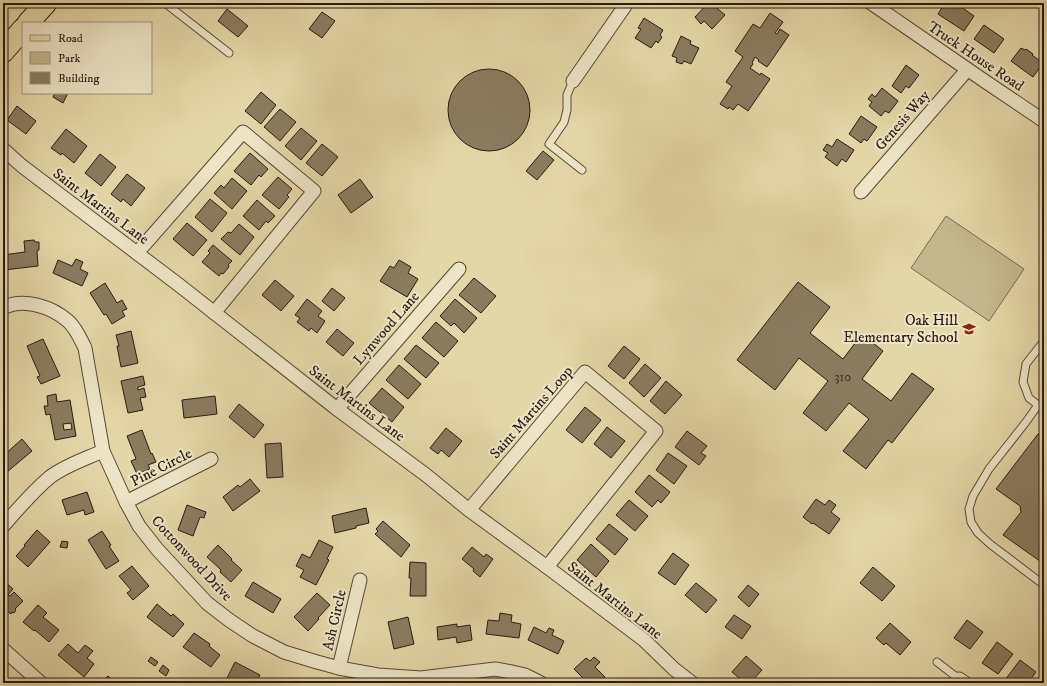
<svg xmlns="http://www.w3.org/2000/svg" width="1047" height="686" font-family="'IM FELL DW Pica',serif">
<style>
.green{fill:#c4b78e;stroke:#766850}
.building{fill:#8a7c5f;stroke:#281911;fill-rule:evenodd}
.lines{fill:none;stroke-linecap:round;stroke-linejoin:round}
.lane-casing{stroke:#574836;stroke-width:9}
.street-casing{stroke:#574836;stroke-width:15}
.primary-casing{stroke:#281911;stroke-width:23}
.lane{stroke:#ede5c6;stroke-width:7}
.street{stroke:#ede5c6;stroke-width:13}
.primary{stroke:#e4d7a7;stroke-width:21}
.labels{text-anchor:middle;stroke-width:4;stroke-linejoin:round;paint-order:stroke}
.number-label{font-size:13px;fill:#403224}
.street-label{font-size:15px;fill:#281911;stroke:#ede5c6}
.poi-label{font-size:15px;fill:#281911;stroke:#ede5c6;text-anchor:end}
</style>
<rect width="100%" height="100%" fill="#e4d7a7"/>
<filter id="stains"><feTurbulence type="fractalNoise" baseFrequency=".005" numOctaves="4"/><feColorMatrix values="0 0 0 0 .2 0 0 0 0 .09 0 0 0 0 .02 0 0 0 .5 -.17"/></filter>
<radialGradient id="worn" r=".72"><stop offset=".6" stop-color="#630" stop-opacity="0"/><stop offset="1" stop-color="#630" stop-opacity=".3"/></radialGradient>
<path class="green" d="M 946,216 L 1024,269 L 989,321 L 911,268 Z"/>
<g class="building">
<path d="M 708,3 L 711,3 L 725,15 L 712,29 L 704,21 L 701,24 L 695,17 Z"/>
<path d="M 945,3 L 951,3 L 956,6 L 957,4 L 974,16 L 964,31 L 938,14 Z"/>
<path d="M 227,9 L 248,26 L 238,37 L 218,21 Z"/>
<path d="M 322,12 L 335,21 L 322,38 L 309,29 Z"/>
<path d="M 770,13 L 783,22 L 775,33 L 777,34 L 780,29 L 789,35 L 767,67 L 758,61 L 759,60 L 755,57 L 752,63 L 753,64 L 750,68 L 760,75 L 761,73 L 770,79 L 748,111 L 738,104 L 733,110 L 729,107 L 728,109 L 720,104 L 732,86 L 726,82 L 743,57 L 735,51 L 753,24 L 760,28 Z"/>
<path d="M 644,18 L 663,30 L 660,35 L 662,37 L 658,43 L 656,41 L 651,48 L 635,38 L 641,29 L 638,28 Z"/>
<path d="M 984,25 L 1004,39 L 994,53 L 974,39 Z"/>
<path d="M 681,36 L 691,41 L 690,44 L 699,48 L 691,64 L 684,61 L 682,64 L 676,62 L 677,58 L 672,56 Z"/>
<path d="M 1021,48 L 1025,50 L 1026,49 L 1033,54 L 1032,55 L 1043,63 L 1033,77 L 1011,61 Z"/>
<path d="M 906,65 L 919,75 L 909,88 L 906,86 L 901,93 L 892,86 Z"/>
<circle cx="489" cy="110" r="41"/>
<path d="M 882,88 L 898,101 L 889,113 L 885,111 L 881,116 L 869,106 L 872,102 L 868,99 L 872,94 L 875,97 Z"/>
<path d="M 261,92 L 276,105 L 261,124 L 245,111 Z"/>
<path d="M 55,93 L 68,93 L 63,103 L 53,97 Z"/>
<path d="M 17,106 L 36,121 L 26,134 L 7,120 Z"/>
<path d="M 280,109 L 296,122 L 280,141 L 264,127 Z"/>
<path d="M 861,116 L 877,127 L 867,141 L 864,139 L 861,143 L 849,134 Z"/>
<path d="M 301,128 L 317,141 L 301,160 L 285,146 Z"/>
<path d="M 66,129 L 87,146 L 74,163 L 62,153 L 61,155 L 51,148 Z"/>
<path d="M 837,139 L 854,150 L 846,162 L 842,159 L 837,166 L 825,157 L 828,153 L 823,150 L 827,144 L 832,147 Z"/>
<path d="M 322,144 L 338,157 L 322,176 L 306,163 Z"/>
<path d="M 543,151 L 554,160 L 537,180 L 526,171 Z"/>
<path d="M 250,153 L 268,169 L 261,177 L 259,175 L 251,185 L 234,171 Z"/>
<path d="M 100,154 L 116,167 L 101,186 L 85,173 Z"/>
<path d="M 127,174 L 145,188 L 131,206 L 123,199 L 121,202 L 111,194 Z"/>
<path d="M 278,177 L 292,189 L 287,195 L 289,197 L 279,209 L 262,195 Z"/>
<path d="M 232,178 L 247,191 L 232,209 L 214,193 L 221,185 L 224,188 Z"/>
<path d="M 360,179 L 373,197 L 351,213 L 338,195 Z"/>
<path d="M 210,199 L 227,213 L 212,232 L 195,217 Z"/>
<path d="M 257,200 L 275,216 L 268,223 L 266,221 L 259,230 L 243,216 Z"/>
<path d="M 187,223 L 207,240 L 193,256 L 173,239 Z"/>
<path d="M 239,224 L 254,237 L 240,255 L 221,239 L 228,232 L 231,233 Z"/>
<path d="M 34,240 L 35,242 L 39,242 L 39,250 L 37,251 L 38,266 L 4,270 L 3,255 L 25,252 L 24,241 Z"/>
<path d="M 213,245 L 232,261 L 228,265 L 229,267 L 223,274 L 221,273 L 219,276 L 202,262 L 210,253 L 208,251 Z"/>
<path d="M 76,259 L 83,262 L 80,269 L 88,273 L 82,286 L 53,273 L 58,260 L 72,266 Z"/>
<path d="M 399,260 L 411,267 L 408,273 L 418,279 L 407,297 L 380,281 L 390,266 L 394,268 Z"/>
<path d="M 474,278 L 496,296 L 481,313 L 459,295 Z"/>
<path d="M 275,280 L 294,296 L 281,311 L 262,295 Z"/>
<path d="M 798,282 L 830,307 L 810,333 L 843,359 L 862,334 L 883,351 L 862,379 L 891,401 L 912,373 L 934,389 L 892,443 L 888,440 L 866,469 L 843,451 L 869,419 L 849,403 L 826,431 L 803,413 L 828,381 L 799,358 L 775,390 L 737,360 Z"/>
<path d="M 105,283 L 117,303 L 122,300 L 127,309 L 122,311 L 125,316 L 112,324 L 106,314 L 104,315 L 90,293 Z"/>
<path d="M 332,288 L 345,298 L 334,311 L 322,301 Z"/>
<path d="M 307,299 L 322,311 L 318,316 L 325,321 L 317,333 L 311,328 L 309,331 L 297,322 L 300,318 L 295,315 Z"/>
<path d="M 455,299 L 477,318 L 464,333 L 454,323 L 451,326 L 440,316 Z"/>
<path d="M 436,322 L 458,341 L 444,357 L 422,338 Z"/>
<path d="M 337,329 L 354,343 L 343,356 L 326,342 Z"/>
<path d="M 131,331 L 138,363 L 121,367 L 117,346 L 119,346 L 116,335 Z"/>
<path d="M 43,339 L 60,376 L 41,384 L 37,377 L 40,376 L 27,346 Z"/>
<path d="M 416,345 L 439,363 L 426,378 L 404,359 Z"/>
<path d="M 624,346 L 640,359 L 624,379 L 608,366 Z"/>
<path d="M 645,364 L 661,378 L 644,397 L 629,383 Z"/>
<path d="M 399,365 L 421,384 L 408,399 L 386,380 Z"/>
<path d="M 143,376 L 145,385 L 138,387 L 138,390 L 144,388 L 146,397 L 140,398 L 143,410 L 128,413 L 121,381 Z"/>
<path d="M 666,381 L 682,395 L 665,414 L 650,401 Z"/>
<path d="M 382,388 L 404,407 L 392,422 L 369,403 Z"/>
<path d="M 56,394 L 57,402 L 70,400 L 76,436 L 55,440 L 50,414 L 46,415 L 44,406 L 48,406 L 47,396 ZM 71,423 L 72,429 L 64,430 L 63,424 Z"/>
<path d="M 215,396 L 217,414 L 184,418 L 182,400 Z"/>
<path d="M 239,404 L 264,425 L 254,438 L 229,417 Z"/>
<path d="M 585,407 L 601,420 L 582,443 L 566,430 Z"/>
<path d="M 607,427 L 625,441 L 611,458 L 594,444 Z"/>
<path d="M 446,428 L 462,441 L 449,457 L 441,450 L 438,454 L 430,448 Z"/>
<path d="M 142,430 L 151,454 L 152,453 L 156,462 L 148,465 L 150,469 L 137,474 L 131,461 L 136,459 L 127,436 Z"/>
<path d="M 687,431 L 707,446 L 701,453 L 706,456 L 699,465 L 675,447 Z"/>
<path d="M 1038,434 L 1044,438 L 1044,564 L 1003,535 L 1021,512 L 1020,506 L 996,489 Z"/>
<path d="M 22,439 L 32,451 L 7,472 L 3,467 L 3,456 Z"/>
<path d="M 281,443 L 283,477 L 267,478 L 265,444 Z"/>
<path d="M 668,453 L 687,466 L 674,484 L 656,470 Z"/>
<path d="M 649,475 L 670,492 L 661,503 L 658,500 L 652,507 L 635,492 Z"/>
<path d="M 250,479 L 260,491 L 233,511 L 223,497 L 238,485 L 240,487 Z"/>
<path d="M 87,492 L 94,512 L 85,515 L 84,510 L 67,515 L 62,500 Z"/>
<path d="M 816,499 L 825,505 L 829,500 L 836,505 L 831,512 L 840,519 L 829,534 L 813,523 L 812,524 L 803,517 Z"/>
<path d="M 629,500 L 648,516 L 635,531 L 616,515 Z"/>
<path d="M 187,505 L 206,512 L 204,518 L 200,517 L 193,536 L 178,530 Z"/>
<path d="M 366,508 L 369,523 L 356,526 L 356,528 L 335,533 L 332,516 Z"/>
<path d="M 383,521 L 410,545 L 401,557 L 375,534 L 378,531 L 376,529 Z"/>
<path d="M 609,524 L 628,539 L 615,555 L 596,539 Z"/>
<path d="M 37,530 L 50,542 L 28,567 L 16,556 L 25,546 L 24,545 Z"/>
<path d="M 102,531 L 111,545 L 109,546 L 119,561 L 106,569 L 88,540 Z"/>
<path d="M 319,540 L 333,547 L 327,559 L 329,560 L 316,585 L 300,577 L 304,570 L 296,566 L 302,554 L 310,558 Z"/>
<path d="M 62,541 L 68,542 L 67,548 L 60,547 Z"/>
<path d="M 591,544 L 609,561 L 596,577 L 577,560 Z"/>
<path d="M 218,545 L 232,559 L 231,560 L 242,570 L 231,582 L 220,572 L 221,570 L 207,557 Z"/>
<path d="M 472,547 L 484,557 L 486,554 L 493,559 L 480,577 L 473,571 L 474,569 L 462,559 Z"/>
<path d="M 673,553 L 689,565 L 675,585 L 658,573 Z"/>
<path d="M 410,562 L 426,563 L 426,596 L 410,596 L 411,578 L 409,578 Z"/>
<path d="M 132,566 L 149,586 L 133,600 L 127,593 L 131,590 L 119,576 Z"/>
<path d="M 873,567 L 895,586 L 882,601 L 860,583 Z"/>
<path d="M 5,582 L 13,589 L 8,595 L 10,596 L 14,592 L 23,601 L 15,609 L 16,610 L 14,613 L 12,612 L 11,614 L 3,608 L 3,585 Z"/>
<path d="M 253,582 L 281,599 L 273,613 L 245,596 Z"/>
<path d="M 696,583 L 717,600 L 706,613 L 685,595 Z"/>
<path d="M 748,585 L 759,594 L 749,607 L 738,597 Z"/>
<path d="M 317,593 L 330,605 L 318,618 L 319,619 L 308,631 L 294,617 Z"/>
<path d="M 157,604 L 171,616 L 173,614 L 184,624 L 173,637 L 147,617 Z"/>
<path d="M 38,605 L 47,613 L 43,617 L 59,630 L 49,642 L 35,630 L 34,631 L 23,622 Z"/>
<path d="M 500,613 L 512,615 L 511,622 L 521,624 L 519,638 L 486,634 L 488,620 L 499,621 Z"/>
<path d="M 734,615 L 751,626 L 742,639 L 725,627 Z"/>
<path d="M 408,617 L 414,644 L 394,649 L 388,622 Z"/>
<path d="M 967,620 L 983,632 L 970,649 L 954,638 Z"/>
<path d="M 890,623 L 911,642 L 900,655 L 886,643 L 884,645 L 876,638 Z"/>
<path d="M 457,624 L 457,627 L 470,625 L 472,640 L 457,643 L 456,637 L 438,640 L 437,627 Z"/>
<path d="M 534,627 L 546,633 L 549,628 L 554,630 L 552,635 L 564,641 L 558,654 L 528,640 Z"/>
<path d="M 194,633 L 210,644 L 209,646 L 220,655 L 211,667 L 183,647 Z"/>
<path d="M 997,642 L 1013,654 L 998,674 L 982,663 Z"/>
<path d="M 68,644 L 78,653 L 85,645 L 93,651 L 87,658 L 94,664 L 84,677 L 58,655 Z"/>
<path d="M 746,656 L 762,670 L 750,683 L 745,683 L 732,672 Z"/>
<path d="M 151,657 L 158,662 L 155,666 L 148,661 Z"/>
<path d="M 594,657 L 600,662 L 595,667 L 605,677 L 598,683 L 588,683 L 574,669 L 586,658 L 590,661 Z"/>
<path d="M 1020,660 L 1036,672 L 1028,683 L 1009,683 L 1005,680 Z"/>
<path d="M 235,662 L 260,675 L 256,683 L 227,683 L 225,682 Z"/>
<path d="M 163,665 L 169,670 L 166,676 L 159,671 Z"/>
<path d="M 108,676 L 116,683 L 101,683 Z"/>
</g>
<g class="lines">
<g class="lane-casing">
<g id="lane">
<path d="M 165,3 L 229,53"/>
<path d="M 573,81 L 567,95 L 567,110 L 564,122 L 549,144 L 582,170"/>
<path d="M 1044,341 L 1026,364 L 1023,382 L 1029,398 L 1038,405 L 1044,407"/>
<path d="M 1038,405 L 1026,422 L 989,469 L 973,496 L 969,509 L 971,522 L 978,533 L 990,544 L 1044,585"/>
<path d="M 937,662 L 959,679"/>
</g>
</g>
<g class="street-casing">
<g id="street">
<path d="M 871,3 L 986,82 L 1044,121"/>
<path d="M 573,81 L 627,3"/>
<path d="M 3,149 L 22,166 L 179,285 L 337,409 L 426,475 L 469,510 L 547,567 L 644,640 L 674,669 L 692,683"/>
<path d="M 861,192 L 967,70"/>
<path d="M 137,253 L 243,132 L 314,191 L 214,313"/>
<path d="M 3,308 C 23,297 52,307 68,321 C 76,328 80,338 85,348 L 103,451 L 126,502 L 139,526 L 157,549 L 207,603 L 229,620 L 253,636 L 284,652 L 317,662 L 339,668 L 378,675 L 421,678 L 495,669 L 512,672 L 525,675 L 541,683"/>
<path d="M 337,409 L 459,269"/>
<path d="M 126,502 L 211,459"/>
<path d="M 469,510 L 585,372 L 656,431 L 547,567"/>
<path d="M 3,526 C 18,509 33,491 50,477 C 66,465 85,459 103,451"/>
<path d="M 3,649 L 41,683"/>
<path d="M 339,668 L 360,580"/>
<path d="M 956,683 L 959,679 L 965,683"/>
</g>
</g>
<g class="primary-casing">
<g id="primary">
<path d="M 28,23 L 46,3"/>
<path d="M 3,52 L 23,29"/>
</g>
</g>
<use href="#lane" class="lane"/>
<use href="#street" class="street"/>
<use href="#primary" class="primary"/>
</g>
<defs>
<g id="school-bare" transform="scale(1.08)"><path d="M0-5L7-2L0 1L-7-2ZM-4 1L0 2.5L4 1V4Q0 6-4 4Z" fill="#8f2418" stroke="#ede5c6" stroke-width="2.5" paint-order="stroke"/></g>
</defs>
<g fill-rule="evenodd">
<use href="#school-bare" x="969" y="329"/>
</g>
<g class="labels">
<g class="number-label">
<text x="843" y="381">310</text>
</g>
<g class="street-label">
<text transform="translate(976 56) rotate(34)" y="5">Truck House Road</text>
<text transform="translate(902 120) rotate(-49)" y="5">Genesis Way</text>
<text transform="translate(101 206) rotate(37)" y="5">Saint Martins Lane</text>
<text transform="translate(386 328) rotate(-49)" y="5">Lynwood Lane</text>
<text transform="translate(357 403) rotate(37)" y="5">Saint Martins Lane</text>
<text transform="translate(531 412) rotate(-49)" y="5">Saint Martins Loop</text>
<text transform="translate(161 467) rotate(-27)" y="5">Pine Circle</text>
<text transform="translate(192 558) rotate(47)" y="5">Cottonwood Drive</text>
<text transform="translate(615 600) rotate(38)" y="5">Saint Martins Lane</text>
<text transform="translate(334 620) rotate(-77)" y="5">Ash Circle</text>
</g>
<g class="poi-label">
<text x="958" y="325">Oak Hill<tspan x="958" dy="17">Elementary School</tspan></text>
</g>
</g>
<rect width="1047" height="686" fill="none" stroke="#e4d7a7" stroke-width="16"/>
<rect x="4" y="4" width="1039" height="678" fill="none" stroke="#281911" stroke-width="2"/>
<rect x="8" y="8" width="1031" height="670" fill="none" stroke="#281911"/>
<rect x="22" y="22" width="130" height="72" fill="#ede5c6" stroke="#9e937e"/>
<rect x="30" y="35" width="20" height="6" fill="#e4d7a7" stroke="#9e937e"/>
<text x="58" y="42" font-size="12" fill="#281911">Road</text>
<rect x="30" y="52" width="20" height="12" fill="#c4b78e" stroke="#9e937e"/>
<text x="58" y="62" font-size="12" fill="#281911">Park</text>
<rect x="30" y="72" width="20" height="12" fill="#8a7c5f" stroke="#9e937e"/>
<text x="58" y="82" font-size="12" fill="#281911">Building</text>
<rect width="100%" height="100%" filter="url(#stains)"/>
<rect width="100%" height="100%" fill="url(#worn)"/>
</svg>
